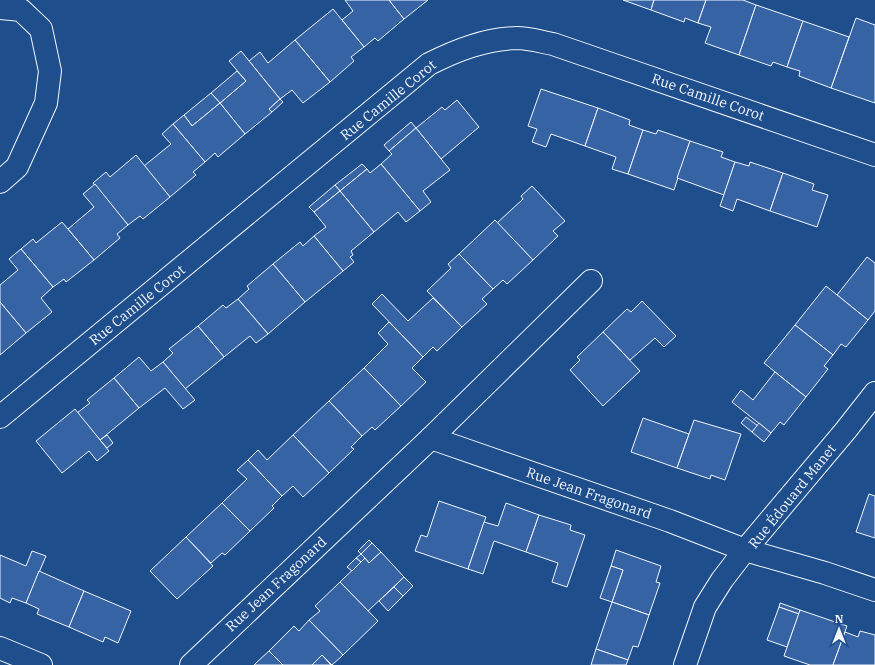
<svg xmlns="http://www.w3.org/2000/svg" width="875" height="665" font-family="'IBM Plex Serif',serif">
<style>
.building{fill:#3563a3;stroke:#f2f6ff}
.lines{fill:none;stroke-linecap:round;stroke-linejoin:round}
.minor-casing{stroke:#f2f6ff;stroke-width:24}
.minor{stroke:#1f4e8c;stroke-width:22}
.labels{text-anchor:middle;stroke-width:3;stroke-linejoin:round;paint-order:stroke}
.street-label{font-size:14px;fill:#f2f6ff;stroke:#1f4e8c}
</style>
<rect width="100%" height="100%" fill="#1f4e8c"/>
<g class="building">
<path d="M 345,0 L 389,0 L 404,19 L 378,41 L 375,38 L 364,47 L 342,20 L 353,11 Z"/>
<path d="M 389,0 L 428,0 L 404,19 Z"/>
<path d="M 623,0 L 654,0 L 651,10 Z"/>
<path d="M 654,0 L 706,0 L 698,23 L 685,18 L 684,22 L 651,10 Z"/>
<path d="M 706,0 L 743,0 L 756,5 L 739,55 L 705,43 L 711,27 L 698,23 Z"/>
<path d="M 756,5 L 803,21 L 787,67 L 773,62 L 771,66 L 739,55 Z"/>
<path d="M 333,9 L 364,47 L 351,57 L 354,61 L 330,82 L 295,40 Z"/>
<path d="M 856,18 L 875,25 L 875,103 L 831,88 Z"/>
<path d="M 803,21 L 849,37 L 831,88 L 799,76 L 800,71 L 787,67 Z"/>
<path d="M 295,40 L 330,82 L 303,103 L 292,90 L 280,99 L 249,61 L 260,52 L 268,63 Z"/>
<path d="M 241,51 L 280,99 L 269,109 L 272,112 L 245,134 L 220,103 L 246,81 L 229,61 Z"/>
<path d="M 237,71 L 246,81 L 220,103 L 211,93 Z"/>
<path d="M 541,89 L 598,108 L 585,146 L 551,134 L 546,147 L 532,142 L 537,129 L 528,126 Z"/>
<path d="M 211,93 L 220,103 L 192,126 L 184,115 Z"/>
<path d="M 280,99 L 283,102 L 272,112 L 269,109 Z"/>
<path d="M 457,100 L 479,127 L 441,159 L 416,128 L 442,107 L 445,110 Z"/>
<path d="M 220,103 L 245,134 L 218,157 L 215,153 L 205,162 L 173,124 L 184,115 L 192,126 Z"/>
<path d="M 598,108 L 630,120 L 629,125 L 643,130 L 628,174 L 612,169 L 616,157 L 585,146 Z"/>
<path d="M 411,122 L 416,128 L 389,151 L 384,145 Z"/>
<path d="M 173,124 L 205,162 L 193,172 L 196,175 L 170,197 L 144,166 L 171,144 L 162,134 Z"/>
<path d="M 416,128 L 450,170 L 423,191 L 431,202 L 420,211 L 381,164 L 392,154 L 389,151 Z"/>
<path d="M 643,130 L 656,134 L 658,130 L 690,141 L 674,190 L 628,174 Z"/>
<path d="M 690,141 L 723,152 L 721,157 L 735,162 L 724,195 L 677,178 Z"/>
<path d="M 136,155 L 170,197 L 143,219 L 140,216 L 128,225 L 93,183 L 106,172 L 110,177 Z"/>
<path d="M 735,162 L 749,166 L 750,162 L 783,173 L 770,211 L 737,199 L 733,211 L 720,206 Z"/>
<path d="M 362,164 L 367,169 L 340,191 L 335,185 Z"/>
<path d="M 381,164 L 420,211 L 406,222 L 398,212 L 374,232 L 340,191 L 367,169 L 370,173 Z"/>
<path d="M 783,173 L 814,184 L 812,190 L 828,195 L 817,227 L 770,211 Z"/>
<path d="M 95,184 L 128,225 L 117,234 L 120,238 L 94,260 L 68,229 L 94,207 L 83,194 Z"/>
<path d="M 335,185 L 340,191 L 314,212 L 309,207 Z"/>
<path d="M 532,186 L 565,221 L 553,231 L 558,236 L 533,260 L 497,223 L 523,199 L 521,196 Z"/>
<path d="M 340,191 L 374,232 L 351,251 L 353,255 L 350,257 L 354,262 L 343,271 L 314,236 L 326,227 L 314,212 Z"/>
<path d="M 495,220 L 533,260 L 507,284 L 503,280 L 493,289 L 459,254 Z"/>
<path d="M 62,222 L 94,260 L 66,282 L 64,279 L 53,287 L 21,249 L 33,239 L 36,243 Z"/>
<path d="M 314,236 L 343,271 L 305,302 L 273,264 L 300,242 L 303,246 Z"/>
<path d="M 21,249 L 53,287 L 41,298 L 52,312 L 26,333 L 0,302 L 0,285 L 18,270 L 9,259 Z"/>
<path d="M 459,254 L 493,289 L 482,299 L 487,304 L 462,327 L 427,291 L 451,268 L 448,264 Z"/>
<path d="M 867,257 L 875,263 L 875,311 L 868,320 L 837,295 Z"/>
<path d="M 273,264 L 305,302 L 268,334 L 238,299 L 249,289 L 247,286 Z"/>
<path d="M 826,286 L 868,320 L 846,347 L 841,344 L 833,355 L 795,325 Z"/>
<path d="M 382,294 L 408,321 L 433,298 L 462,327 L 437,351 L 433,347 L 423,357 L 372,304 Z"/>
<path d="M 238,299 L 268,334 L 256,343 L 250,336 L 224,357 L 198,326 L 223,305 L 226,308 Z"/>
<path d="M 642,301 L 676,336 L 664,347 L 655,338 L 630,360 L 603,332 L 627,309 L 631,312 Z"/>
<path d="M 0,302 L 26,333 L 0,355 Z"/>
<path d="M 389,322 L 423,357 L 412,368 L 426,382 L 401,406 L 364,368 L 388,344 L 378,333 Z"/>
<path d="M 795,325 L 833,355 L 824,366 L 828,369 L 806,397 L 764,363 Z"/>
<path d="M 198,326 L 224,357 L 185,389 L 163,362 L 173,353 L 169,349 Z"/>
<path d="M 603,332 L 640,371 L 603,406 L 570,370 L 580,360 L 577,357 Z"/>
<path d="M 139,357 L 151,371 L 163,362 L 195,400 L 183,409 L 165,388 L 139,408 L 114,378 Z"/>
<path d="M 364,368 L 401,406 L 375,430 L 372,427 L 362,436 L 329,401 Z"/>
<path d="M 775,372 L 806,397 L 784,425 L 780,422 L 771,433 L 732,402 L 741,390 L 753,400 Z"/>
<path d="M 114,378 L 139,408 L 100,440 L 77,413 L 90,403 L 87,400 Z"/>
<path d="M 329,401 L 362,436 L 351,447 L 354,449 L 329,473 L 293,435 Z"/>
<path d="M 75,409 L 109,451 L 97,461 L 89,451 L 62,473 L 36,441 Z"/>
<path d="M 746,417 L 758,426 L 752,432 L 741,423 Z"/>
<path d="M 643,418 L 689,434 L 677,468 L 631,452 Z"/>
<path d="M 694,420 L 741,434 L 725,480 L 711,475 L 710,479 L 677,468 Z"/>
<path d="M 759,423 L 771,433 L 764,442 L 752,432 Z"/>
<path d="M 107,435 L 113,443 L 107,448 L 100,440 Z"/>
<path d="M 293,435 L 329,473 L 303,497 L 293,486 L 282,496 L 248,460 L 258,450 L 267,460 Z"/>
<path d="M 248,460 L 282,496 L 272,506 L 274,508 L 250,531 L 222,503 L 247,479 L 237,470 Z"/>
<path d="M 869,494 L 875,496 L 875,538 L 856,532 Z"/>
<path d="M 439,501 L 486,517 L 468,569 L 415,551 L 421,535 L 427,537 Z"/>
<path d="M 222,503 L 250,531 L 225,555 L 222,553 L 211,563 L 186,537 Z"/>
<path d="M 506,503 L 539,515 L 526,552 L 494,541 L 483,574 L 468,569 L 484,522 L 498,526 Z"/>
<path d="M 539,515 L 571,525 L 570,530 L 585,535 L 567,587 L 552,582 L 558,563 L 526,552 Z"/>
<path d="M 186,537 L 213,566 L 177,599 L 150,571 Z"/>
<path d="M 369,540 L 372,543 L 361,554 L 358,551 Z"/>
<path d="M 372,543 L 381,552 L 369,563 L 361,554 Z"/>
<path d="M 616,550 L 661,566 L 656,582 L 660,583 L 649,615 L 612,602 L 623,570 L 611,566 Z"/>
<path d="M 32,551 L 46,556 L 26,603 L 12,598 L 10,603 L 0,598 L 0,555 L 26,566 Z"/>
<path d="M 381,552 L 404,577 L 368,611 L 340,582 L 365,558 L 369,563 Z"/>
<path d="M 361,554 L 365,558 L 361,562 L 356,558 Z"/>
<path d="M 356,558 L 361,562 L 352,571 L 347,567 Z"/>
<path d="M 611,566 L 623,570 L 612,602 L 600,598 Z"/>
<path d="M 39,571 L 84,591 L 69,627 L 37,614 L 39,609 L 26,603 Z"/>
<path d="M 404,577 L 413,586 L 403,596 L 394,587 Z"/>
<path d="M 340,582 L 378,621 L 343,655 L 309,620 L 320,611 L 315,606 Z"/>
<path d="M 394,587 L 403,596 L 388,611 L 379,601 Z"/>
<path d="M 84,591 L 131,611 L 118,643 L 105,637 L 103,642 L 69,627 Z"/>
<path d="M 612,602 L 649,615 L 638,647 L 633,646 L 628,660 L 596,649 Z"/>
<path d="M 780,603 L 800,610 L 799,614 L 779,607 Z"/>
<path d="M 779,607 L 799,614 L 787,647 L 767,640 Z"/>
<path d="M 800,610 L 847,626 L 833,665 L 810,665 L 784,656 Z"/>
<path d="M 309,620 L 343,655 L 332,665 L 322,655 L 312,665 L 283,665 L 269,651 L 294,626 L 299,631 Z"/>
<path d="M 860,631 L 875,635 L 875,665 L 833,665 L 845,632 L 858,637 Z"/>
<path d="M 596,649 L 628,660 L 626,665 L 591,665 Z"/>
<path d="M 269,651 L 283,665 L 254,665 L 257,662 Z"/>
<path d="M 322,655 L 331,665 L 312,665 Z"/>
</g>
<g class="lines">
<g class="minor-casing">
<g id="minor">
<path d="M 0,8 L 21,10 L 41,29 L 50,71 L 46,103 L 17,167 L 0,182"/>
<path d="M 875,393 L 846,430 L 745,550 L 825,573 L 875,590"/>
<path d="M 0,417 L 429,64 C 457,50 485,39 517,38 C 529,38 542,42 553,44 L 875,155"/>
<path d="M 431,438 L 670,521 L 745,550 L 722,580 L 705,607 L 685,665"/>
<path d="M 0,648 L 41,665"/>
<path d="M 191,665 L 431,438 L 591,281"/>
</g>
</g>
<use href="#minor" class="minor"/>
</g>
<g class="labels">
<g class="street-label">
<text transform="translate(708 97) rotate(19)" y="5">Rue Camille Corot</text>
<text transform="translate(388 100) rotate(-39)" y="5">Rue Camille Corot</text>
<text transform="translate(137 305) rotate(-39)" y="5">Rue Camille Corot</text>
<text transform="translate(589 493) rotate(19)" y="5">Rue Jean Fragonard</text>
<text transform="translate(792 496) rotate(-51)" y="5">Rue Édouard Manet</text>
<text transform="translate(276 584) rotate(-43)" y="5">Rue Jean Fragonard</text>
</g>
</g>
<g transform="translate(839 629)" stroke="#1f4e8c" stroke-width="3" paint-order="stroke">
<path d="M0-3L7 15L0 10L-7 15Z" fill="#f2f6ff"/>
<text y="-6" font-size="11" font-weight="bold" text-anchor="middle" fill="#f2f6ff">N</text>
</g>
</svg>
